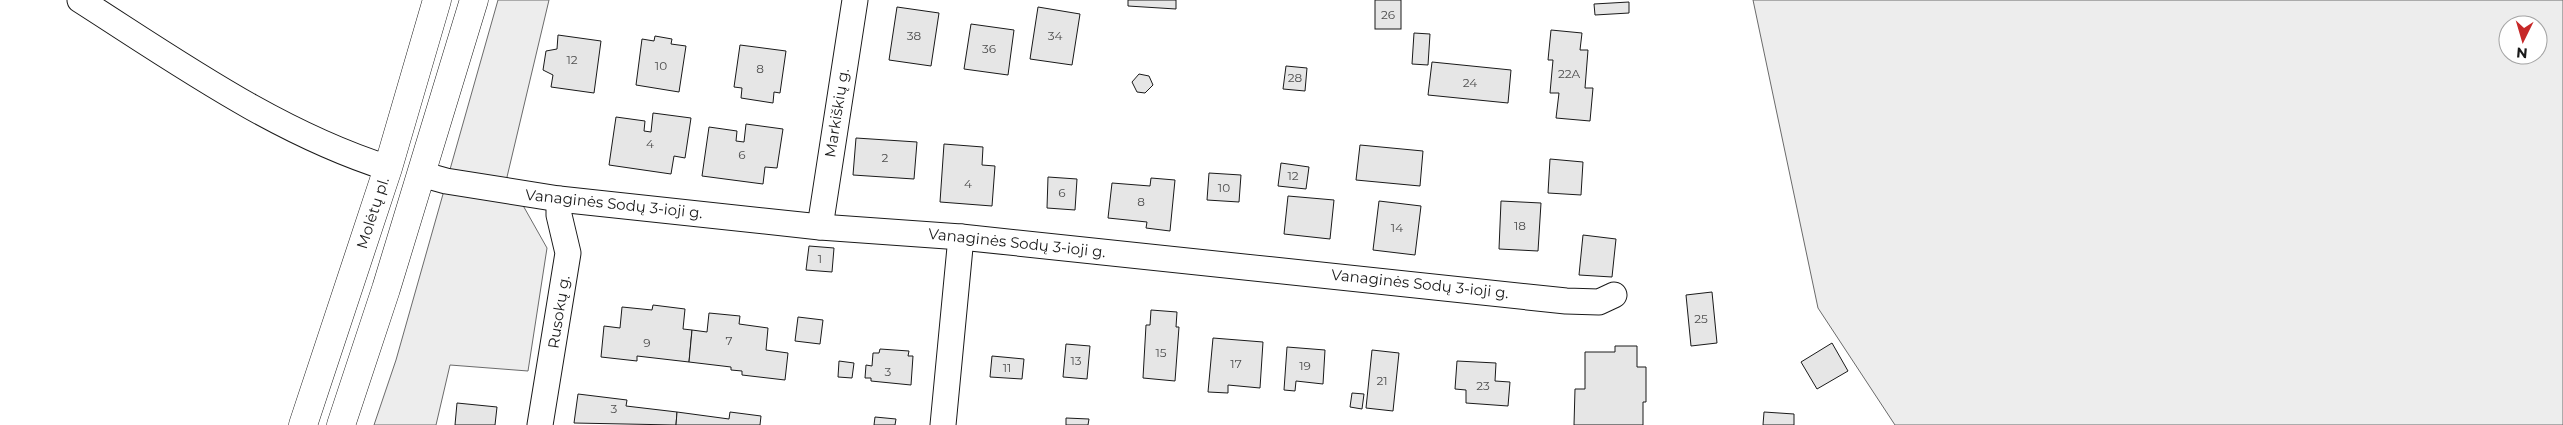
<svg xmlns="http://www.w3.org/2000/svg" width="2563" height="425" font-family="Montserrat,sans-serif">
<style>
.green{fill:#ededed;stroke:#6a6a6a;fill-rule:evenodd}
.building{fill:#e6e6e6;stroke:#1a1a1a}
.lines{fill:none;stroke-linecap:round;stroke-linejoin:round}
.minor-casing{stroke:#1a1a1a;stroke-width:27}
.trunk-casing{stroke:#1a1a1a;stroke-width:29}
.minor{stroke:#fff;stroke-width:25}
.trunk{stroke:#fff;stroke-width:28}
.labels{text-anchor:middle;stroke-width:4;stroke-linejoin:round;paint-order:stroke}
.number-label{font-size:12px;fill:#4d4d4d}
.street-label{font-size:15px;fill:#1a1a1a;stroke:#fff}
</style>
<rect width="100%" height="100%" fill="#fff"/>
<g class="green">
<path d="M 498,0 L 549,0 L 507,177 L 547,248 L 528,371 L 450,365 L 436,425 L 374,425 L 396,360 Z"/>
<path d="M 1753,0 L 2563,0 L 2563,425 L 1895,425 L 1818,308 ZM 2508,25 L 2538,25 L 2538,55 L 2508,55 Z"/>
</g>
<g class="building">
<path d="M 1128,0 L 1176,0 L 1176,9 L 1128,6 Z"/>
<rect x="1375" y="0" width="26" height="29"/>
<path d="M 1629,2 L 1629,13 L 1595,15 L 1594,4 Z"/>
<path d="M 897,7 L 939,13 L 931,66 L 889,60 Z"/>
<path d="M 1038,7 L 1080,14 L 1072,65 L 1030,59 Z"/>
<path d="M 971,24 L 1014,30 L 1008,75 L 964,69 Z"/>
<path d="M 1551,30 L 1582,33 L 1580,50 L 1588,50 L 1585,88 L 1593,88 L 1590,121 L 1556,118 L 1559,93 L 1550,93 L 1553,60 L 1548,60 Z"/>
<path d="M 1414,33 L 1430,34 L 1428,65 L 1412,64 Z"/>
<path d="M 558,35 L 601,41 L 594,93 L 551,87 L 553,75 L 543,70 L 546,51 L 557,49 Z"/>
<path d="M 655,36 L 672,39 L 671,44 L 686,46 L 679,92 L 636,85 L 642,39 L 654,41 Z"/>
<path d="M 740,45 L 786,51 L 780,93 L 774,92 L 773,103 L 741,98 L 742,88 L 734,87 Z"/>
<path d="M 1432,62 L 1511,70 L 1508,103 L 1428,95 Z"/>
<path d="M 1286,66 L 1307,68 L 1305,91 L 1283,89 Z"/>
<path d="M 1139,74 L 1149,76 L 1153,85 L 1145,93 L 1137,92 L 1132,82 Z"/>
<path d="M 653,113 L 691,118 L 685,158 L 674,156 L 671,174 L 609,165 L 616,117 L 645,121 L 644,131 L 651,132 Z"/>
<path d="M 746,124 L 783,129 L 777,168 L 765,167 L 763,184 L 702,176 L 709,127 L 737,131 L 736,141 L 744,142 Z"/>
<path d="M 856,138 L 917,142 L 914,179 L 853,175 Z"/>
<path d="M 944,144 L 983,147 L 982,165 L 995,166 L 992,206 L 940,202 Z"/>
<path d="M 1360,145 L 1423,151 L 1420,186 L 1356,180 Z"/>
<path d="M 1550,159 L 1583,162 L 1581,195 L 1548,193 Z"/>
<path d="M 1281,163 L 1309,167 L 1306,189 L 1278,186 Z"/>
<path d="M 1209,173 L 1241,175 L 1239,202 L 1207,200 Z"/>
<path d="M 1048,177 L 1077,179 L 1075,210 L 1047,208 Z"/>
<path d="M 1151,178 L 1175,180 L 1170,231 L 1146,228 L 1147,222 L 1108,218 L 1112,183 L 1150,186 Z"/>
<path d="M 1288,196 L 1334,200 L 1330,239 L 1284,234 Z"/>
<path d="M 1379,201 L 1421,206 L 1415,255 L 1373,250 Z"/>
<path d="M 1501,201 L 1541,203 L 1538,251 L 1499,249 Z"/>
<path d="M 1583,235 L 1616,239 L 1612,277 L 1579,275 Z"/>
<path d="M 809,246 L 834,248 L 832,272 L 806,270 Z"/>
<path d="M 1712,292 L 1717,343 L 1691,346 L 1686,295 Z"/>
<path d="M 653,305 L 685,309 L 683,329 L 692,330 L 689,362 L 637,356 L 637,361 L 601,357 L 604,326 L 620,328 L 622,307 L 652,310 Z"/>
<path d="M 1151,310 L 1177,312 L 1176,327 L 1179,327 L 1175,381 L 1143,378 L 1146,325 L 1150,325 Z"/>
<path d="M 709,313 L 740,316 L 739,324 L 768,328 L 766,350 L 788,353 L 785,380 L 742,375 L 742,371 L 731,370 L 731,367 L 689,362 L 692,330 L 707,332 Z"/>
<path d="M 798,317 L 823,320 L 820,344 L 795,341 Z"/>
<path d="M 1213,338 L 1263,342 L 1260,388 L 1228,385 L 1228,393 L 1208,392 Z"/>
<path d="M 1832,343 L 1848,371 L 1817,389 L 1801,362 Z"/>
<path d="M 1066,344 L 1090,346 L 1087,379 L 1063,377 Z"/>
<path d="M 1615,346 L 1637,346 L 1637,367 L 1646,367 L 1646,402 L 1643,402 L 1643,425 L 1574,425 L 1575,389 L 1585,389 L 1585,352 L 1615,352 Z"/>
<path d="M 1287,347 L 1325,350 L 1323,384 L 1296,381 L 1295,391 L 1284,390 Z"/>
<path d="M 880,349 L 909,351 L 908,356 L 913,356 L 911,385 L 871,381 L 871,378 L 865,378 L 866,365 L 872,366 L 873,353 L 879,353 Z"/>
<path d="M 1372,350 L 1399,353 L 1393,411 L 1366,408 Z"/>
<path d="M 992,356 L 1024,359 L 1022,379 L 990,377 Z"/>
<path d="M 839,361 L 854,363 L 852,378 L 838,377 Z"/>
<path d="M 1457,361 L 1496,363 L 1495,381 L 1510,382 L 1508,406 L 1466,403 L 1466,390 L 1455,389 Z"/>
<path d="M 1352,393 L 1364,394 L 1362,409 L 1350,407 Z"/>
<path d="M 578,394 L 627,400 L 626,406 L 677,412 L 676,425 L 574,423 Z"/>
<path d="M 457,403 L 497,407 L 495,425 L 455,425 Z"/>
<path d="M 677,412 L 729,419 L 730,412 L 761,416 L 760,425 L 676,425 Z"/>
<path d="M 1764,412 L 1794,414 L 1794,425 L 1763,425 Z"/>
<path d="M 875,417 L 896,419 L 895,425 L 874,425 Z"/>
<path d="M 1066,418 L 1089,419 L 1088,425 L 1066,425 Z"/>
</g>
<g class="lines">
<g class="minor-casing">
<g id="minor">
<path d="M 80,0 C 177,62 277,133 388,168"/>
<path d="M 421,174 L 446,181 L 559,199 L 820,227 L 961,237 L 1566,301 L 1599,302 L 1614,295"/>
<path d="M 820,227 L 855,0"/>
<path d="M 540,425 L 568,253 L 559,215 L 559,199"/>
<path d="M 943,425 L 961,237"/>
</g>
</g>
<g class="trunk-casing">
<g id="trunk">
<path d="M 303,425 L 388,168 L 437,0"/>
<path d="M 341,425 L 386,289 L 474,0"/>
</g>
</g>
<use href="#minor" class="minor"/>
<use href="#trunk" class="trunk"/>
</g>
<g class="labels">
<g class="number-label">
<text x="1388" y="19">26</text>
<text x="914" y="40">38</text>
<text x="1055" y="40">34</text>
<text x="989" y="53">36</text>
<text x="572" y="64">12</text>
<text x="661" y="70">10</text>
<text x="760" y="73">8</text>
<text x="1569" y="78">22A</text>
<text x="1295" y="82">28</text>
<text x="1470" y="87">24</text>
<text x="650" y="148">4</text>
<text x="742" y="159">6</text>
<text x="885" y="162">2</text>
<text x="1293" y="180">12</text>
<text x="968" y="188">4</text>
<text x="1224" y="192">10</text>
<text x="1062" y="197">6</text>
<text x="1141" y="206">8</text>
<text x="1520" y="230">18</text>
<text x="1397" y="232">14</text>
<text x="820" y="263">1</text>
<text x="1701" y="323">25</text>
<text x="729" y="345">7</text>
<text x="647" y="347">9</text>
<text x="1161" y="357">15</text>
<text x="1076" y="365">13</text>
<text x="1236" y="368">17</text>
<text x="1305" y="370">19</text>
<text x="1007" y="372">11</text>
<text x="888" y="376">3</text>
<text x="1382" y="385">21</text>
<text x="1483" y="390">23</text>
<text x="614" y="413">3</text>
</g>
<g class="street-label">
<text transform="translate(837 113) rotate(-81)" y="5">Markiškių g.</text>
<text transform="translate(614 204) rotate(6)" y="5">Vanaginės Sodų 3-ioji g.</text>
<text transform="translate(373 213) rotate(-72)" y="5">Molėtų pl.</text>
<text transform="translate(1017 243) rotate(6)" y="5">Vanaginės Sodų 3-ioji g.</text>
<text transform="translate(1420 284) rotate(6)" y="5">Vanaginės Sodų 3-ioji g.</text>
<text transform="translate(559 312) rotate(-81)" y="5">Rusokų g.</text>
</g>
</g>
<g transform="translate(2523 40) rotate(185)"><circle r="24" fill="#ffffff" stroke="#a3a3a3"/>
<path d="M0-4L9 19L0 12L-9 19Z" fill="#c62828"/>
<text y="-8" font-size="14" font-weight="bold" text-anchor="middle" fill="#1a1a1a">N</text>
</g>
</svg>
